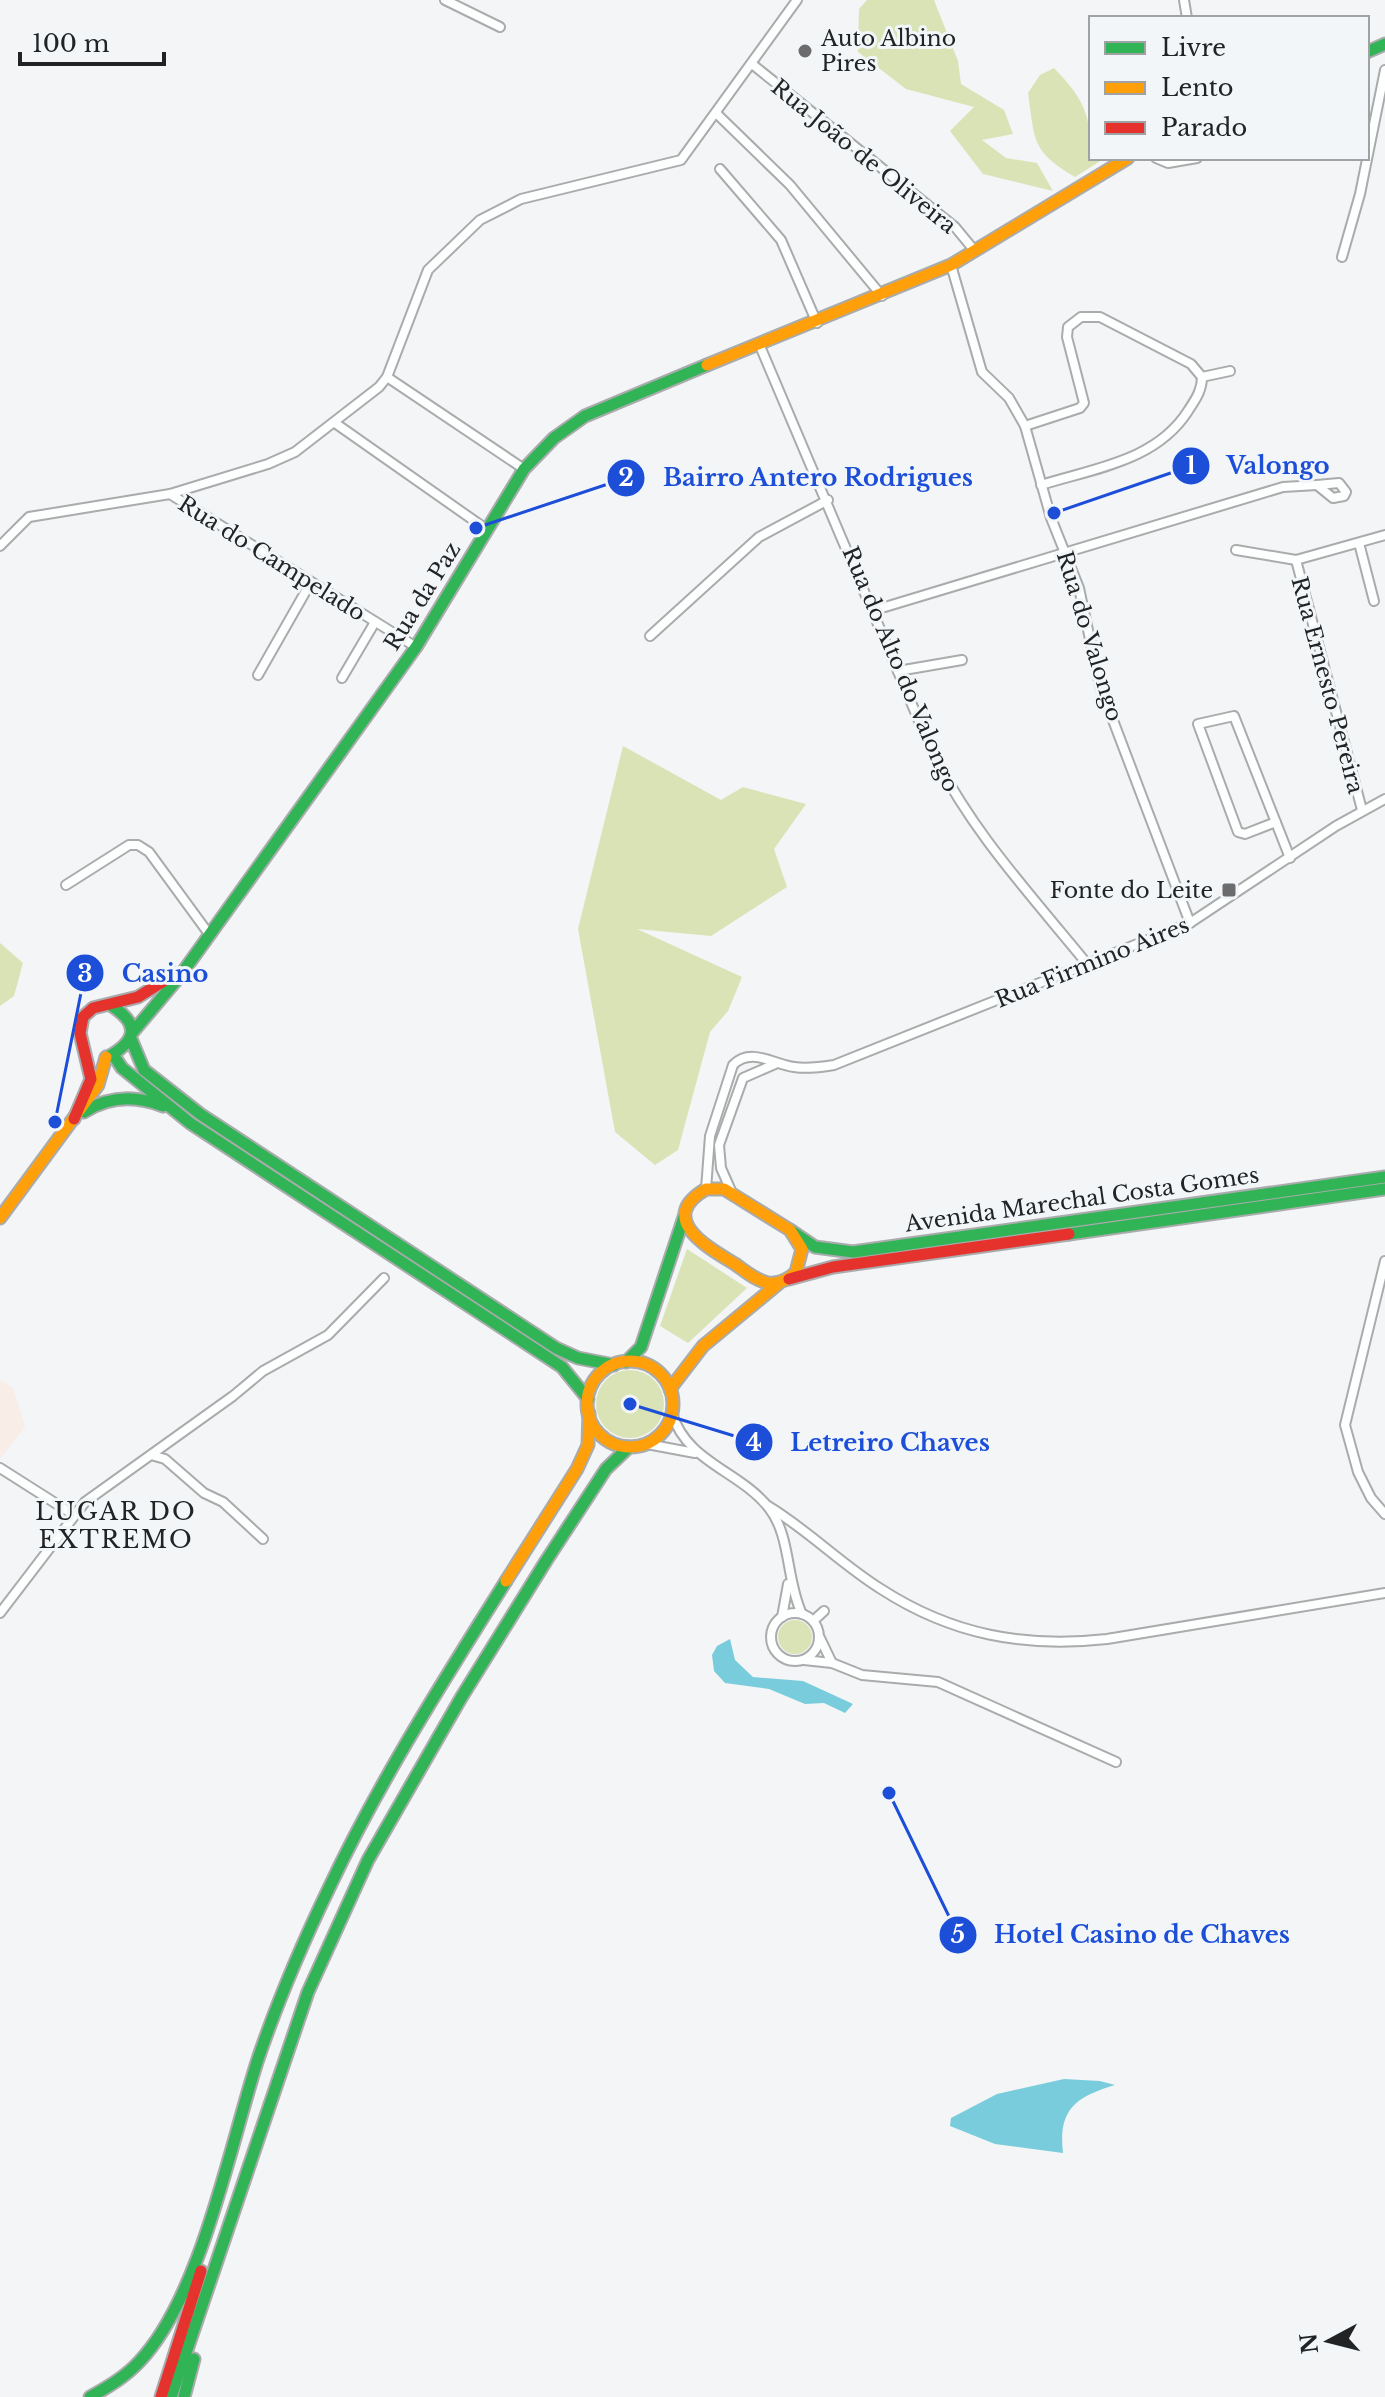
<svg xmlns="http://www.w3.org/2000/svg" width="1385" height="2397" font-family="'Libre Baskerville',serif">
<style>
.industrial{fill:#f8ede7}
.green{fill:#dae3b6}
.water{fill:#79ccdc}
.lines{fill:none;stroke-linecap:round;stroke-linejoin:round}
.street-casing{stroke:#a9abac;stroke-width:12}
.fast-casing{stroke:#a9abac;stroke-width:15}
.slow-casing{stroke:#a9abac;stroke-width:15}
.jam-casing{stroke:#a9abac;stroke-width:15}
.street{stroke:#fdfefe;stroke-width:8}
.fast{stroke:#30b455;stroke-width:11}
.slow{stroke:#ff9f0a;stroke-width:11}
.jam{stroke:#e5322d;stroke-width:11}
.poi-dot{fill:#6b6c6e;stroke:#f2f6f8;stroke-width:3}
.labels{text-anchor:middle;stroke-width:6;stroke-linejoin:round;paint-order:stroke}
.poi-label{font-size:22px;fill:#222324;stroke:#f2f6f8;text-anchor:start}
.street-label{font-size:22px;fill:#222324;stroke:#f2f6f8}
.neighbourhood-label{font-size:24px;letter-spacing:2px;fill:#222324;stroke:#f2f6f8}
.leader{fill:none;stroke:#1d4ed8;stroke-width:3}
.callout-dot{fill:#1d4ed8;stroke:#f2f6f8;stroke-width:3}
.mark-label{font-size:24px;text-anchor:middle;font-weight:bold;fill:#fff}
.callout-label{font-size:24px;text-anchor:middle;font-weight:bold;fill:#1d4ed8;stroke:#f2f6f8;stroke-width:6;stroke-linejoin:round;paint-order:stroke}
</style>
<rect width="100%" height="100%" fill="#f3f5f7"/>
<path class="industrial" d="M 0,1380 L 13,1388 L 25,1427 L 0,1459 Z"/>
<g class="green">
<path d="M 867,0 L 934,0 L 958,61 L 961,84 L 1004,110 L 1013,134 L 982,140 L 1006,158 L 1037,163 L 1053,191 L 983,174 L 950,131 L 974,107 L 906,89 L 858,52 L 859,9 Z"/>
<path d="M 1054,68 C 1084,99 1091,115 1091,158 L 1105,158 L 1075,177 C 1031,151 1035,140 1028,93 L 1040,75 Z"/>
<path d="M 623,746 L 721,800 L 743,787 L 806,804 L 774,849 L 787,887 L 711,936 L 637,929 L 742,977 L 728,1011 L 710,1032 L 678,1150 L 655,1165 L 615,1132 L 578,929 Z"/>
<path d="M 0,943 L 23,963 L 14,996 L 0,1006 Z"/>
<path d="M 687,1249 L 747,1288 L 688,1343 L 660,1326 Z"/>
<circle cx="630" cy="1404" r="34"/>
<circle cx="795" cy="1637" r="17"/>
</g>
<g class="water">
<path d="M 730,1639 L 735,1660 L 753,1677 L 803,1681 L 853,1704 L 845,1713 L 824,1703 L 805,1704 L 769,1689 L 725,1683 L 714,1671 L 712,1655 L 717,1646 Z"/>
<path d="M 1064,2079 L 1100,2081 L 1115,2085 C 1075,2097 1058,2110 1063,2153 L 995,2144 L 950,2126 L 951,2118 L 997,2094 Z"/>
</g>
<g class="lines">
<g class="street-casing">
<g id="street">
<path d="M 445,0 L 500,27"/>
<path d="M 1184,0 L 1187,18"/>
<path d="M 752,64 L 955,227 L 974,250"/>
<path d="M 717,114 L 790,185 L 882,296"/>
<path d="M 1156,158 L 1168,163 L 1197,158"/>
<path d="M 720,169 L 781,240 L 817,323"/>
<path d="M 1342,257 L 1360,194 L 1385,70"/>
<path d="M 951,265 L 982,372 L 1009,398 L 1025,426 L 1051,518 L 1079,588 L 1100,686 L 1190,923"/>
<path d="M 760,346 L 930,747 C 969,829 1031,895 1088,965"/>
<path d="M 387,377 L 524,469"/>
<path d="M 1202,377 L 1230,371"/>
<path d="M 335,423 L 486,529"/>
<path d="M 1025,426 L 1080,408 L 1084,403 L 1067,337 L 1068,327 L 1081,317 L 1100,317 L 1191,364 L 1202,377"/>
<path d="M 1339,483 L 1346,492 L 1344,496 L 1333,498 L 1317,485 Z"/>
<path d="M 1041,485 C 1095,468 1156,461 1188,411 C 1195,400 1202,391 1202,377"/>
<path d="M 170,494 L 416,647"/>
<path d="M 1359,543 L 1374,601"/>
<path d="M 0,546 L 29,517 L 170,494 L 268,464 L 295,452 L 379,387 L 387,377 L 428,270 L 480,220 L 521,199 L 681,160 L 797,0"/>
<path d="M 1236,550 L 1296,560 L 1385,535"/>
<path d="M 1296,560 L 1362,810"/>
<path d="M 875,610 L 1283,487 L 1317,485"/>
<path d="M 650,636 L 759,537 L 828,500"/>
<path d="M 898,671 L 962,660"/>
<path d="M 258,675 L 311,582"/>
<path d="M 342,678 L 375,622"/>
<path d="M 1276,822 L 1245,834 L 1238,832 L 1198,724 L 1234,716 L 1290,858"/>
<path d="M 66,885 L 129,845 L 138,845 L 149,852 L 209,934"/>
<path d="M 706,1189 L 710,1136 L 733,1065 C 751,1047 773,1064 794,1067 C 808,1069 821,1067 834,1065 L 1190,923 L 1336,826 L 1385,799"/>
<path d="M 732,1193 L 721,1168 L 719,1145 L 743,1078 L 775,1064"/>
<path d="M 1385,1261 L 1345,1425 L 1358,1472 L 1371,1498 L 1385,1514"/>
<path d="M 672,1413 C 686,1462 740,1471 769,1508 C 791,1536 786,1580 802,1614"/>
<path d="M 647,1444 L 695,1453"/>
<path d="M 151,1455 L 165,1459 L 204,1493 L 223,1502 L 263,1539"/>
<path d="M 0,1468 L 74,1515"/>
<path d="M 768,1506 C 808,1530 841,1564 881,1589 C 952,1635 1024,1648 1107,1639 L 1385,1593"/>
<circle cx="795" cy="1637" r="24"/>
<path d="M 0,1613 L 85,1502 L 233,1396 L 263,1371 L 328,1335 L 384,1278"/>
<path d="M 782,1617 L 788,1584"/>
<path d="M 813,1621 L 824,1611"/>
<path d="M 820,1638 L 832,1663"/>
<path d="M 804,1660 L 832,1663 L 862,1675 L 938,1682 L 1116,1762"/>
</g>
</g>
<g class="fast-casing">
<g id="fast">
<path d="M 1367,52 L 1385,44"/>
<path d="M 132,1033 L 180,976 L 416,647 L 524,469 L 554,438 L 585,416 L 707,365"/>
<path d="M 131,1039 L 144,1070 L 200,1114 L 556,1348 L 578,1358 L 614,1365"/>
<path d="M 114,1056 L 122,1068 L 190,1123 L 562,1367 L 588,1399"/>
<path d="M 108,1057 C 136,1041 141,1025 112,1006"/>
<path d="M 84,1112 C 109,1096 135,1095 163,1106"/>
<path d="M 790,1230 L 815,1247 L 853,1252 L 1385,1177"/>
<path d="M 1069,1234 L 1385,1189"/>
<path d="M 626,1362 L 641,1347 L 684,1217"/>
<path d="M 90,2397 C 108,2387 125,2377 139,2362 C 201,2297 230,2145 258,2059 C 278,2000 303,1942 330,1886 C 380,1780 444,1680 506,1581"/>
<path d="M 171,2397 L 308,1992 L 368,1860 L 461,1698 L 546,1561 L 606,1469 L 629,1447"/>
<path d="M 184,2397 L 194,2359"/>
</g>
</g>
<g class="slow-casing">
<g id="slow">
<path d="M 707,365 L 951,265 L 1128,158"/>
<path d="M 706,1189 L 724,1189 L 790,1230 L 802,1249 L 796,1272 C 788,1280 779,1284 768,1283 C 755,1280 745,1271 735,1264 C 709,1248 655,1219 706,1189 Z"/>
<path d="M 0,1218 L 98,1085 L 106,1057"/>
<circle cx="630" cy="1404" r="43"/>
<path d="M 670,1389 L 703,1346 L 778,1284"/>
<path d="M 506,1581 L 577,1469 L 588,1445 L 589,1413"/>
</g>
</g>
<g class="jam-casing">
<g id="jam">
<path d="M 74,1119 L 91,1079 L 80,1033 L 83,1017 L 93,1008 L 138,997 L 175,974"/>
<path d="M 789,1279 L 833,1267 L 1069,1234"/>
<path d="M 161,2397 L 201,2271"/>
</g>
</g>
<use href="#street" class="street"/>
<use href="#fast" class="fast"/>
<use href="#slow" class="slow"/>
<use href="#jam" class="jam"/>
</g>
<g class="poi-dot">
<circle cx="805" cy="51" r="8"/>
<rect x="1221" y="882" width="16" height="16" rx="4"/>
</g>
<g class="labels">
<g class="poi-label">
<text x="821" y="46">Auto Albino<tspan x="821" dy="25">Pires</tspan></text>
<text x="1213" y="898" text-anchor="end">Fonte do Leite</text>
</g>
<g class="street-label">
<text transform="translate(864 156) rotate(39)" y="8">Rua João de Oliveira</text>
<text transform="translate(272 558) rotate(32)" y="8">Rua do Campelado</text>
<text transform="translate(422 596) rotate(-58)" y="8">Rua da Paz</text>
<text transform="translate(1090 636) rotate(73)" y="8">Rua do Valongo</text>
<text transform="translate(901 669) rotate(67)" y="8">Rua do Alto do Valongo</text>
<text transform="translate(1328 685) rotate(75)" y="8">Rua Ernesto Pereira</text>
<text transform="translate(1092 962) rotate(-22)" y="8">Rua Firmino Aires</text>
<text transform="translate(1082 1199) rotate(-8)" y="8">Avenida Marechal Costa Gomes</text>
</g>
<g class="neighbourhood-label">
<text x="116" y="1520">LUGAR DO<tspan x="116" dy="28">EXTREMO</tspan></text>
</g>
</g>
<path class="leader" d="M1054 513L1191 466M476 528L626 478M55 1122L85 973M630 1404L754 1442M889 1793L958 1935"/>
<g class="callout-dot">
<circle cx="1054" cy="513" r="8"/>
<circle cx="476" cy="528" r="8"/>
<circle cx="55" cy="1122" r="8"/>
<circle cx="630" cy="1404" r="8"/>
<circle cx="889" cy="1793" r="8"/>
<circle cx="1191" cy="466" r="20"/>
<circle cx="626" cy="478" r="20"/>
<circle cx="85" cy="973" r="20"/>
<circle cx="754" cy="1442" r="20"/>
<circle cx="958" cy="1935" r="20"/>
</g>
<g class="mark-label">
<text x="1191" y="474">1</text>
<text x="626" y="486">2</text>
<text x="85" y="982">3</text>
<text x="754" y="1451">4</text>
<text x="958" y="1943">5</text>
</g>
<g class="callout-label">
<text x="1278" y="474">Valongo</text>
<text x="818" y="486">Bairro Antero Rodrigues</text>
<text x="165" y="982">Casino</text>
<text x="890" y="1451">Letreiro Chaves</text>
<text x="1142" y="1943">Hotel Casino de Chaves</text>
</g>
<rect x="1089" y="16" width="280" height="144" fill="#f2f6f8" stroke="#9fa2a3" stroke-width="2"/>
<rect x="1105" y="42" width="40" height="12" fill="#30b455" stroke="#9fa2a3" stroke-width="2"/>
<text x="1161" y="56" font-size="24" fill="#222324">Livre</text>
<rect x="1105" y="82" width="40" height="12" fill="#ff9f0a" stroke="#9fa2a3" stroke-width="2"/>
<text x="1161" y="96" font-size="24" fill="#222324">Lento</text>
<rect x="1105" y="122" width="40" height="12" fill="#e5322d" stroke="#9fa2a3" stroke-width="2"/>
<text x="1161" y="136" font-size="24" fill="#222324">Parado</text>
<g transform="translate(1329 2341) rotate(263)" stroke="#f2f6f8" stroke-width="6" paint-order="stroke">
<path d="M0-6L14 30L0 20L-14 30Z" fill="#222324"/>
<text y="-12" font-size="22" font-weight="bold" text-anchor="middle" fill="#222324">N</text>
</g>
<path d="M20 52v12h144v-12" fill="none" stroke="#222324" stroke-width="4"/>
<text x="32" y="52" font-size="24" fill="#222324" stroke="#f2f6f8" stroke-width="6" paint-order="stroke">100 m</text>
</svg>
